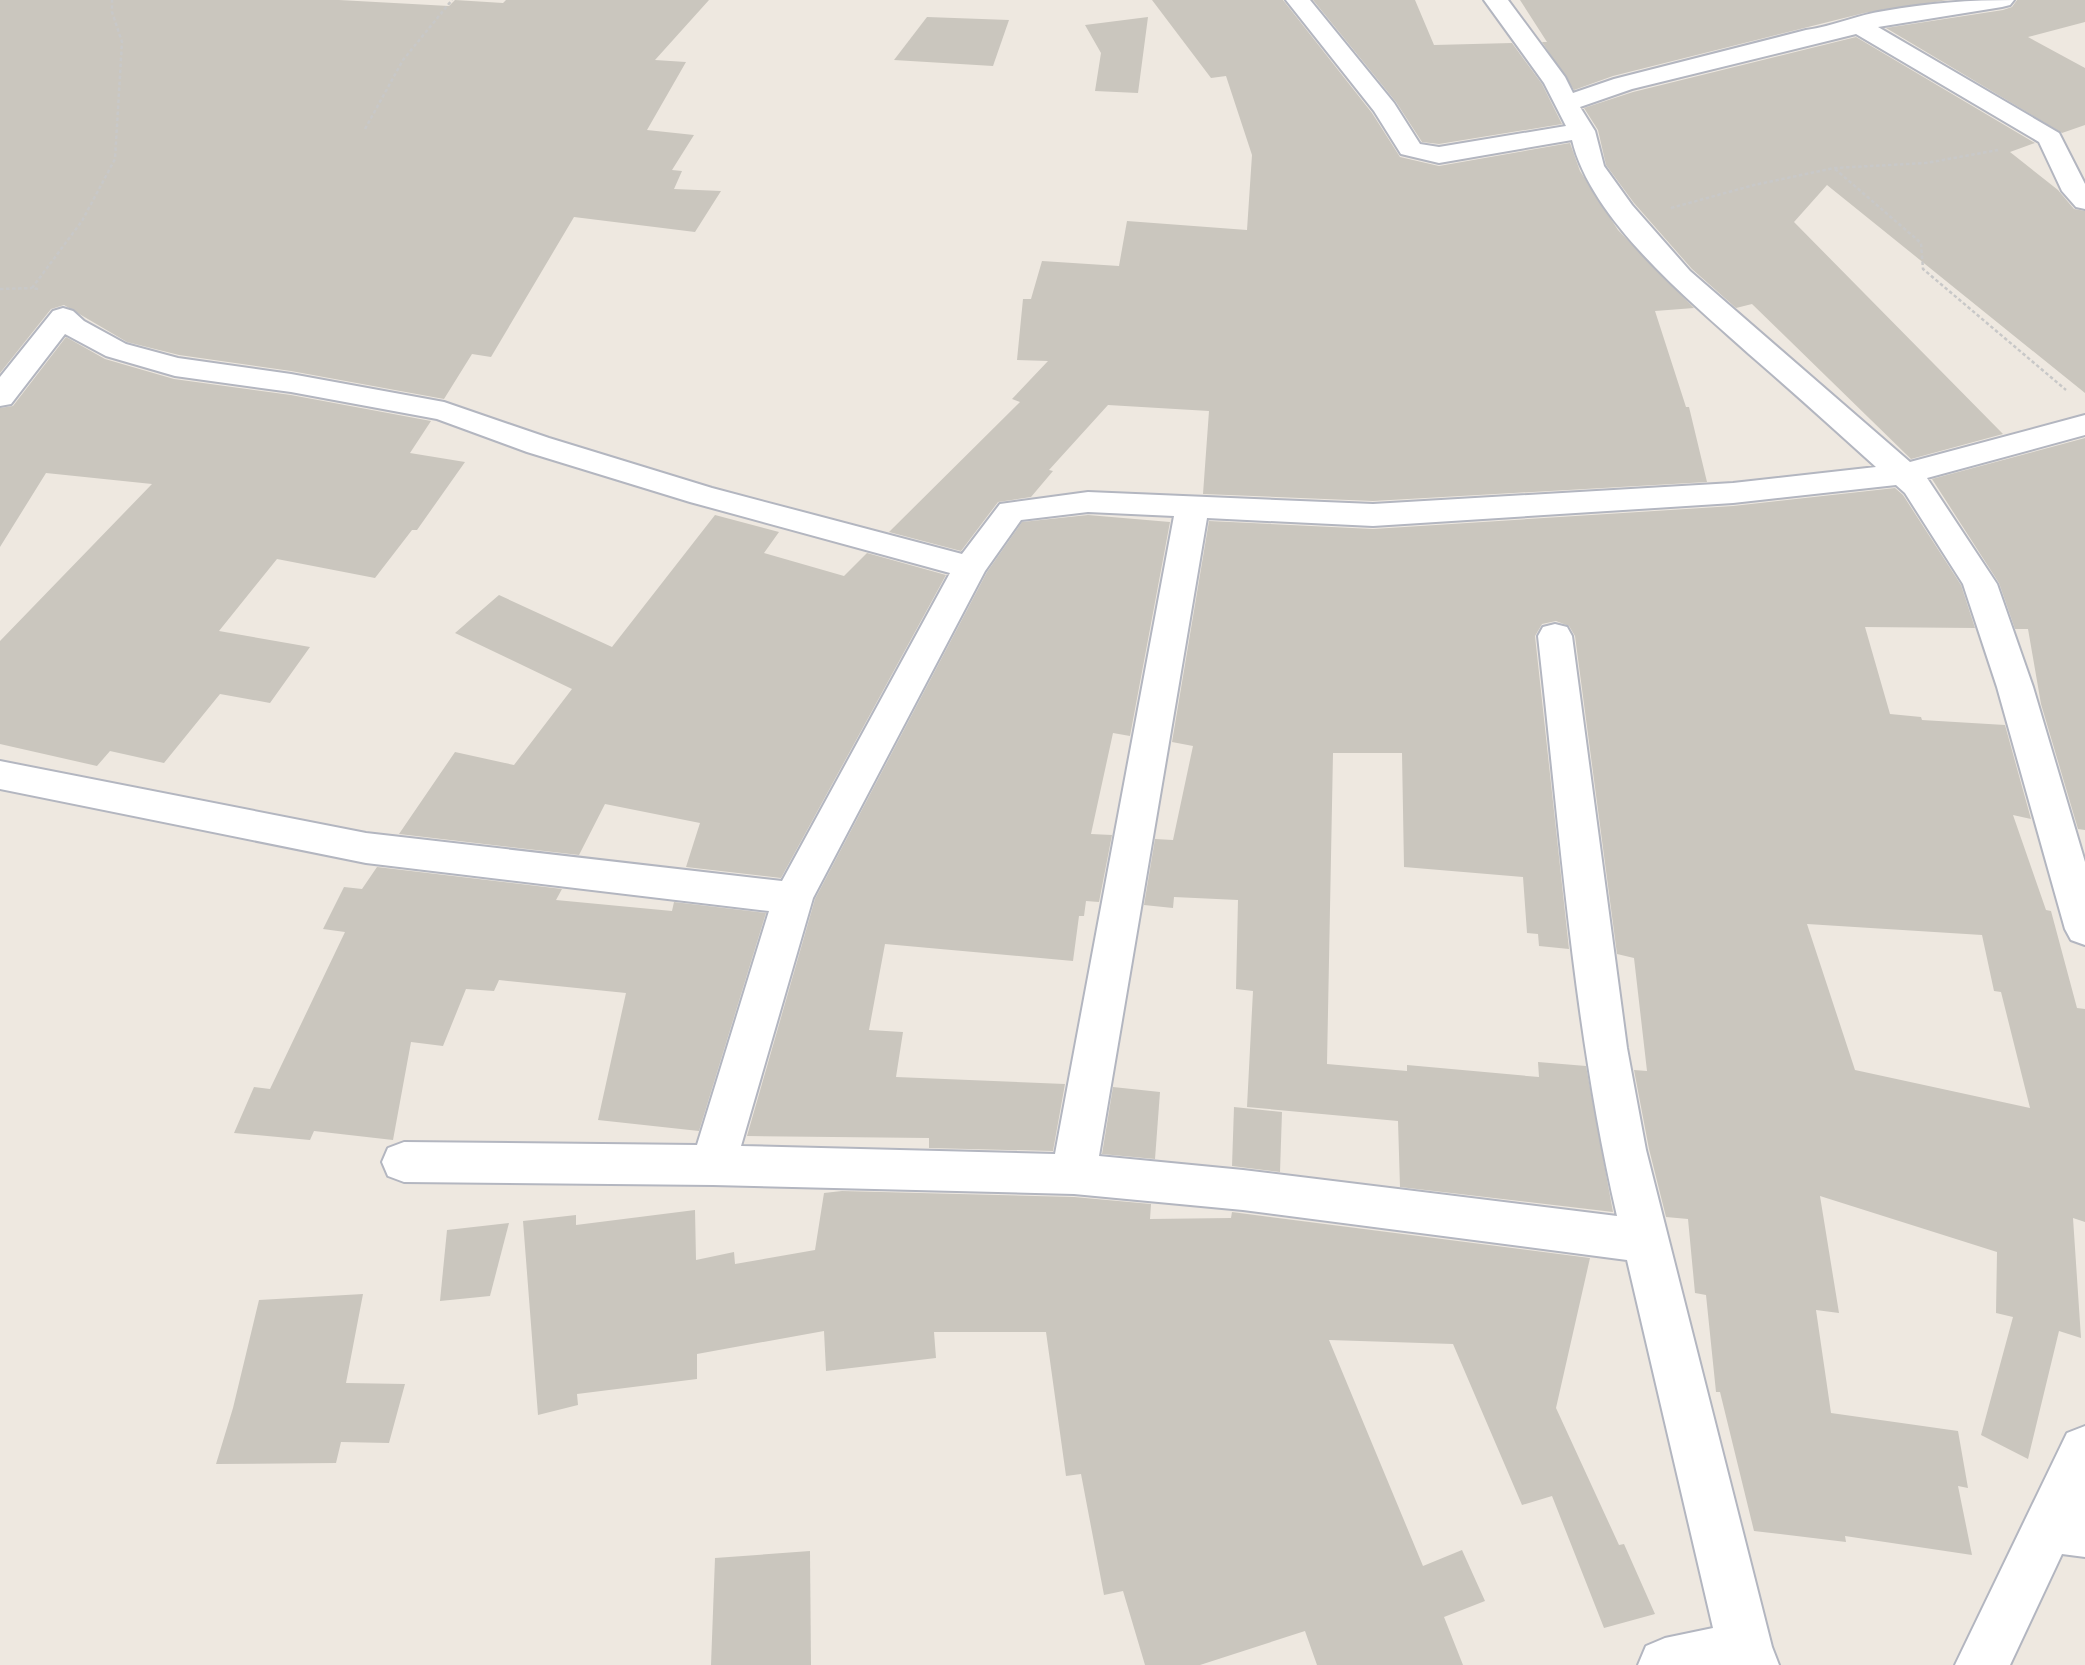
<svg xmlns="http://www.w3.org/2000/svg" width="2085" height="1665" font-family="'Asap Condensed',sans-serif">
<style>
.building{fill:#cac6be;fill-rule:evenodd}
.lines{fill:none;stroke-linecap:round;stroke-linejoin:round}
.street-casing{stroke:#b3b6c0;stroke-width:4}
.path{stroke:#c8c8c8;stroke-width:2.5;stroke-dasharray:3.5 2.5;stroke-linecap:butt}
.street{fill:#fff;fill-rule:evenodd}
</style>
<rect width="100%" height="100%" fill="#eee8e0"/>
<g class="building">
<path d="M 0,0 L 339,0 L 449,6 L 455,0 L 503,3 L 506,0 L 709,0 L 655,60 L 686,62 L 647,130 L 694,135 L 672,170 L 682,171 L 674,189 L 721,191 L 695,232 L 574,217 L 491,357 L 472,354 L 444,399 L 291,371 L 179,355 L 127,342 L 64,305 L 51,309 L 0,373 Z"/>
<path d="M 1152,0 L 1283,0 L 1372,113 L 1400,157 L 1439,166 L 1570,143 L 1580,171 L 1618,230 L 1694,308 L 1655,311 L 1686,407 L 1689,407 L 1707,482 L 1373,501 L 1203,494 L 1209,411 L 1108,405 L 1049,470 L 1053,471 L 1031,497 L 998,502 L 961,551 L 889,532 L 1020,402 L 1012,399 L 1048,361 L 1017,360 L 1023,299 L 1031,299 L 1042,261 L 1119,266 L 1127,221 L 1247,230 L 1252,155 L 1226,76 L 1211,78 Z"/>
<path d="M 1313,0 L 1415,0 L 1434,45 L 1512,43 L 1542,84 L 1562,124 L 1439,144 L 1422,142 L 1396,102 Z"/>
<path d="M 1520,0 L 1948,0 L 1864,13 L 1613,76 L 1574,90 L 1542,42 L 1547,42 Z"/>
<path d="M 2017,0 L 2085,0 L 2085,22 L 2028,37 L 2085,68 L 2085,125 L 2062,133 L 1886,28 L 2003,10 L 2012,7 Z"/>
<path d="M 927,17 L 1009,20 L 993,66 L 894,60 Z"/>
<path d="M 1148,17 L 1138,93 L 1095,91 L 1101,53 L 1085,25 Z"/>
<path d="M 1856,37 L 2035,143 L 2010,152 L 2058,190 L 2074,209 L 2085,211 L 2085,393 L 1827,185 L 1794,222 L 2003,434 L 1911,459 L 1752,304 L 1736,308 L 1692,269 L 1634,203 L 1606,165 L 1598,130 L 1584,108 L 1633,92 Z"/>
<path d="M 66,337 L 105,359 L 174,379 L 291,395 L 431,421 L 410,453 L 465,462 L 417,530 L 412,530 L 375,578 L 277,559 L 219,631 L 310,647 L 270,703 L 220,694 L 164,763 L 110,751 L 97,766 L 0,744 L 0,641 L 152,484 L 46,473 L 0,547 L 0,408 L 13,406 Z"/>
<path d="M 2085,438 L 2085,830 L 2078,829 L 2041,704 L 2028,629 L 2015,629 L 1999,583 L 1932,479 Z"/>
<path d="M 1895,488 L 1903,495 L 1961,585 L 1975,628 L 1865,627 L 1890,714 L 1921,717 L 1922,720 L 2005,725 L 2031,819 L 2013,815 L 2046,910 L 2051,911 L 2077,1008 L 2085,1009 L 2085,1222 L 2073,1218 L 2081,1338 L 2059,1331 L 2028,1459 L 1981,1435 L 2013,1317 L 1996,1313 L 1997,1252 L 1820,1196 L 1839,1313 L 1816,1310 L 1831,1413 L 1958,1431 L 1968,1488 L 1958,1486 L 1972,1555 L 1845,1536 L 1846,1542 L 1754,1531 L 1720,1392 L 1716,1392 L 1706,1295 L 1695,1293 L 1688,1219 L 1666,1217 L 1649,1149 L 1634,1070 L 1647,1071 L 1634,958 L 1617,954 L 1575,636 L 1569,626 L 1556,621 L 1542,624 L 1535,636 L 1569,949 L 1539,946 L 1538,934 L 1527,933 L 1523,877 L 1404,867 L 1402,753 L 1333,753 L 1327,1064 L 1407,1071 L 1407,1065 L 1539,1077 L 1538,1062 L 1586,1066 L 1613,1212 L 1400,1187 L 1398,1121 L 1247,1107 L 1253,991 L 1236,989 L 1238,900 L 1174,897 L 1173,908 L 1144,905 L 1155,839 L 1173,840 L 1193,746 L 1172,742 L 1209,521 L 1373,529 L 1733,506 ZM 1807,924 L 1982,935 L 1994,991 L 2001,992 L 2030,1108 L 1855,1070 Z"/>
<path d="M 715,515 L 779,532 L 764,553 L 844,576 L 867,553 L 946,575 L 781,878 L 686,867 L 700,823 L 605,804 L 579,855 L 399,834 L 455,752 L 514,765 L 572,689 L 455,633 L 499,595 L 612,647 Z"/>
<path d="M 1088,515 L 1170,522 L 1130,736 L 1113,733 L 1091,834 L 1112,835 L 1099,902 L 1086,901 L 1084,916 L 1079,916 L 1073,961 L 885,944 L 869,1030 L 903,1032 L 896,1077 L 1065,1084 L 1053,1151 L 929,1148 L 929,1138 L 747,1136 L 815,899 L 987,572 L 1022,522 Z"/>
<path d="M 377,867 L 562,889 L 556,900 L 672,911 L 674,902 L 766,913 L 699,1131 L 598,1120 L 626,993 L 499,980 L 494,991 L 466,989 L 443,1046 L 411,1042 L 393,1140 L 314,1131 L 310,1140 L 234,1133 L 254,1087 L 270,1089 L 345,932 L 323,929 L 344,887 L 362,889 Z"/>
<path d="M 1113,1087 L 1160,1092 L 1155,1159 L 1102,1154 Z"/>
<path d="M 1234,1107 L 1282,1112 L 1280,1172 L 1232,1166 Z"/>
<path d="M 842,1191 L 1074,1197 L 1151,1204 L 1150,1219 L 1231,1218 L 1232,1212 L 1590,1258 L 1556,1408 L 1619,1545 L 1624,1544 L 1655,1614 L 1604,1628 L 1552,1496 L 1522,1505 L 1453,1344 L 1329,1340 L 1423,1566 L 1462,1550 L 1485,1601 L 1444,1617 L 1463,1665 L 1317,1665 L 1305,1631 L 1200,1665 L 1145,1665 L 1123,1591 L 1104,1595 L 1081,1474 L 1066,1476 L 1046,1332 L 934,1332 L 936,1358 L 826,1371 L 824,1331 L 697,1354 L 697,1379 L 577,1394 L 578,1405 L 538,1415 L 523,1221 L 576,1215 L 576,1225 L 695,1210 L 696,1260 L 734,1252 L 735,1264 L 815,1250 L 824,1193 Z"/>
<path d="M 509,1223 L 490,1296 L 440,1301 L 447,1230 Z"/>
<path d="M 363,1294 L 346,1383 L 405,1384 L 389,1443 L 341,1442 L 336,1463 L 216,1464 L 233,1408 L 259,1300 Z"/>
<path d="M 810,1551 L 811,1665 L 711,1665 L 715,1558 Z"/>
</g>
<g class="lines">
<g class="street-casing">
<g id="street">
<path d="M 1286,0 L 1310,0 L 1394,103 L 1420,144 L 1439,147 L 1566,126 L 1544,83 L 1484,0 L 1508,0 L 1565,77 L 1573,93 L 1614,79 L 1806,30 C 1834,26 1857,15 1884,11 C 1928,3 1970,0 2014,0 L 2010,5 L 2002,7 L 1878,27 L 2059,133 L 2085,184 L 2085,209 L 2076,207 L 2062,191 L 2039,142 L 1856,34 L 1632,89 L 1580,107 L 1595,131 L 1604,166 L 1632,205 L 1690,271 L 1910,462 L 2085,415 L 2085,435 L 1927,478 L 1997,584 L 2033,687 L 2085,862 L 2085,945 L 2071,940 L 2065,929 L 1997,687 L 1963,584 L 1905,493 L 1896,485 L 1733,503 L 1373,526 L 1207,518 L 1099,1156 L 1243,1170 L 1617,1216 C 1573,1026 1560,830 1538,636 L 1543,627 L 1555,624 L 1567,627 L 1572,636 L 1627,1048 L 1646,1150 L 1772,1647 L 1779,1665 L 1638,1665 L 1646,1646 L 1665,1638 L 1713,1628 L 1627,1260 L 1243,1210 L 1074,1194 L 713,1185 L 404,1182 L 388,1176 L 382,1162 L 388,1148 L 404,1142 L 697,1145 L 769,911 L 366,863 L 0,789 L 0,761 L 366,833 L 782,881 L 950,573 L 690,502 L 527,452 L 437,419 L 291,392 L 175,376 L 106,356 L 65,334 L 11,404 L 0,406 L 0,377 L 53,311 L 63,308 L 73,311 L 84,321 L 126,344 L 178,358 L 291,374 L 444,402 L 549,438 L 712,488 L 962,554 L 1000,504 L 1088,492 L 1373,504 L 1733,483 L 1876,467 C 1834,429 1792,391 1749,354 C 1689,300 1591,220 1572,140 L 1439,163 L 1401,154 L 1374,111 ZM 1088,512 L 1174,516 L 1055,1154 L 741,1146 L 813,898 L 985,571 L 1021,520 Z"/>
<path d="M 2085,1426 L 2085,1557 L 2062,1554 L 2010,1665 L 1955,1665 L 2067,1433 Z"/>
</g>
</g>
<g class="path">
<path d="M 365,129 L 403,60 L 452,0"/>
<path d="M 1835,169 L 1921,243 L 1923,269 L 2066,390"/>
<path d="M 1671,208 L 1754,185 L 1834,168 L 1926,163 L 1998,150"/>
<path d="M 0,289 L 32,288"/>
<path d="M 38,289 L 32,288 L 82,221 L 115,159 L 122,42 L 112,12 L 112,0"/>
</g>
<use href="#street" class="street"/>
</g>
</svg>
